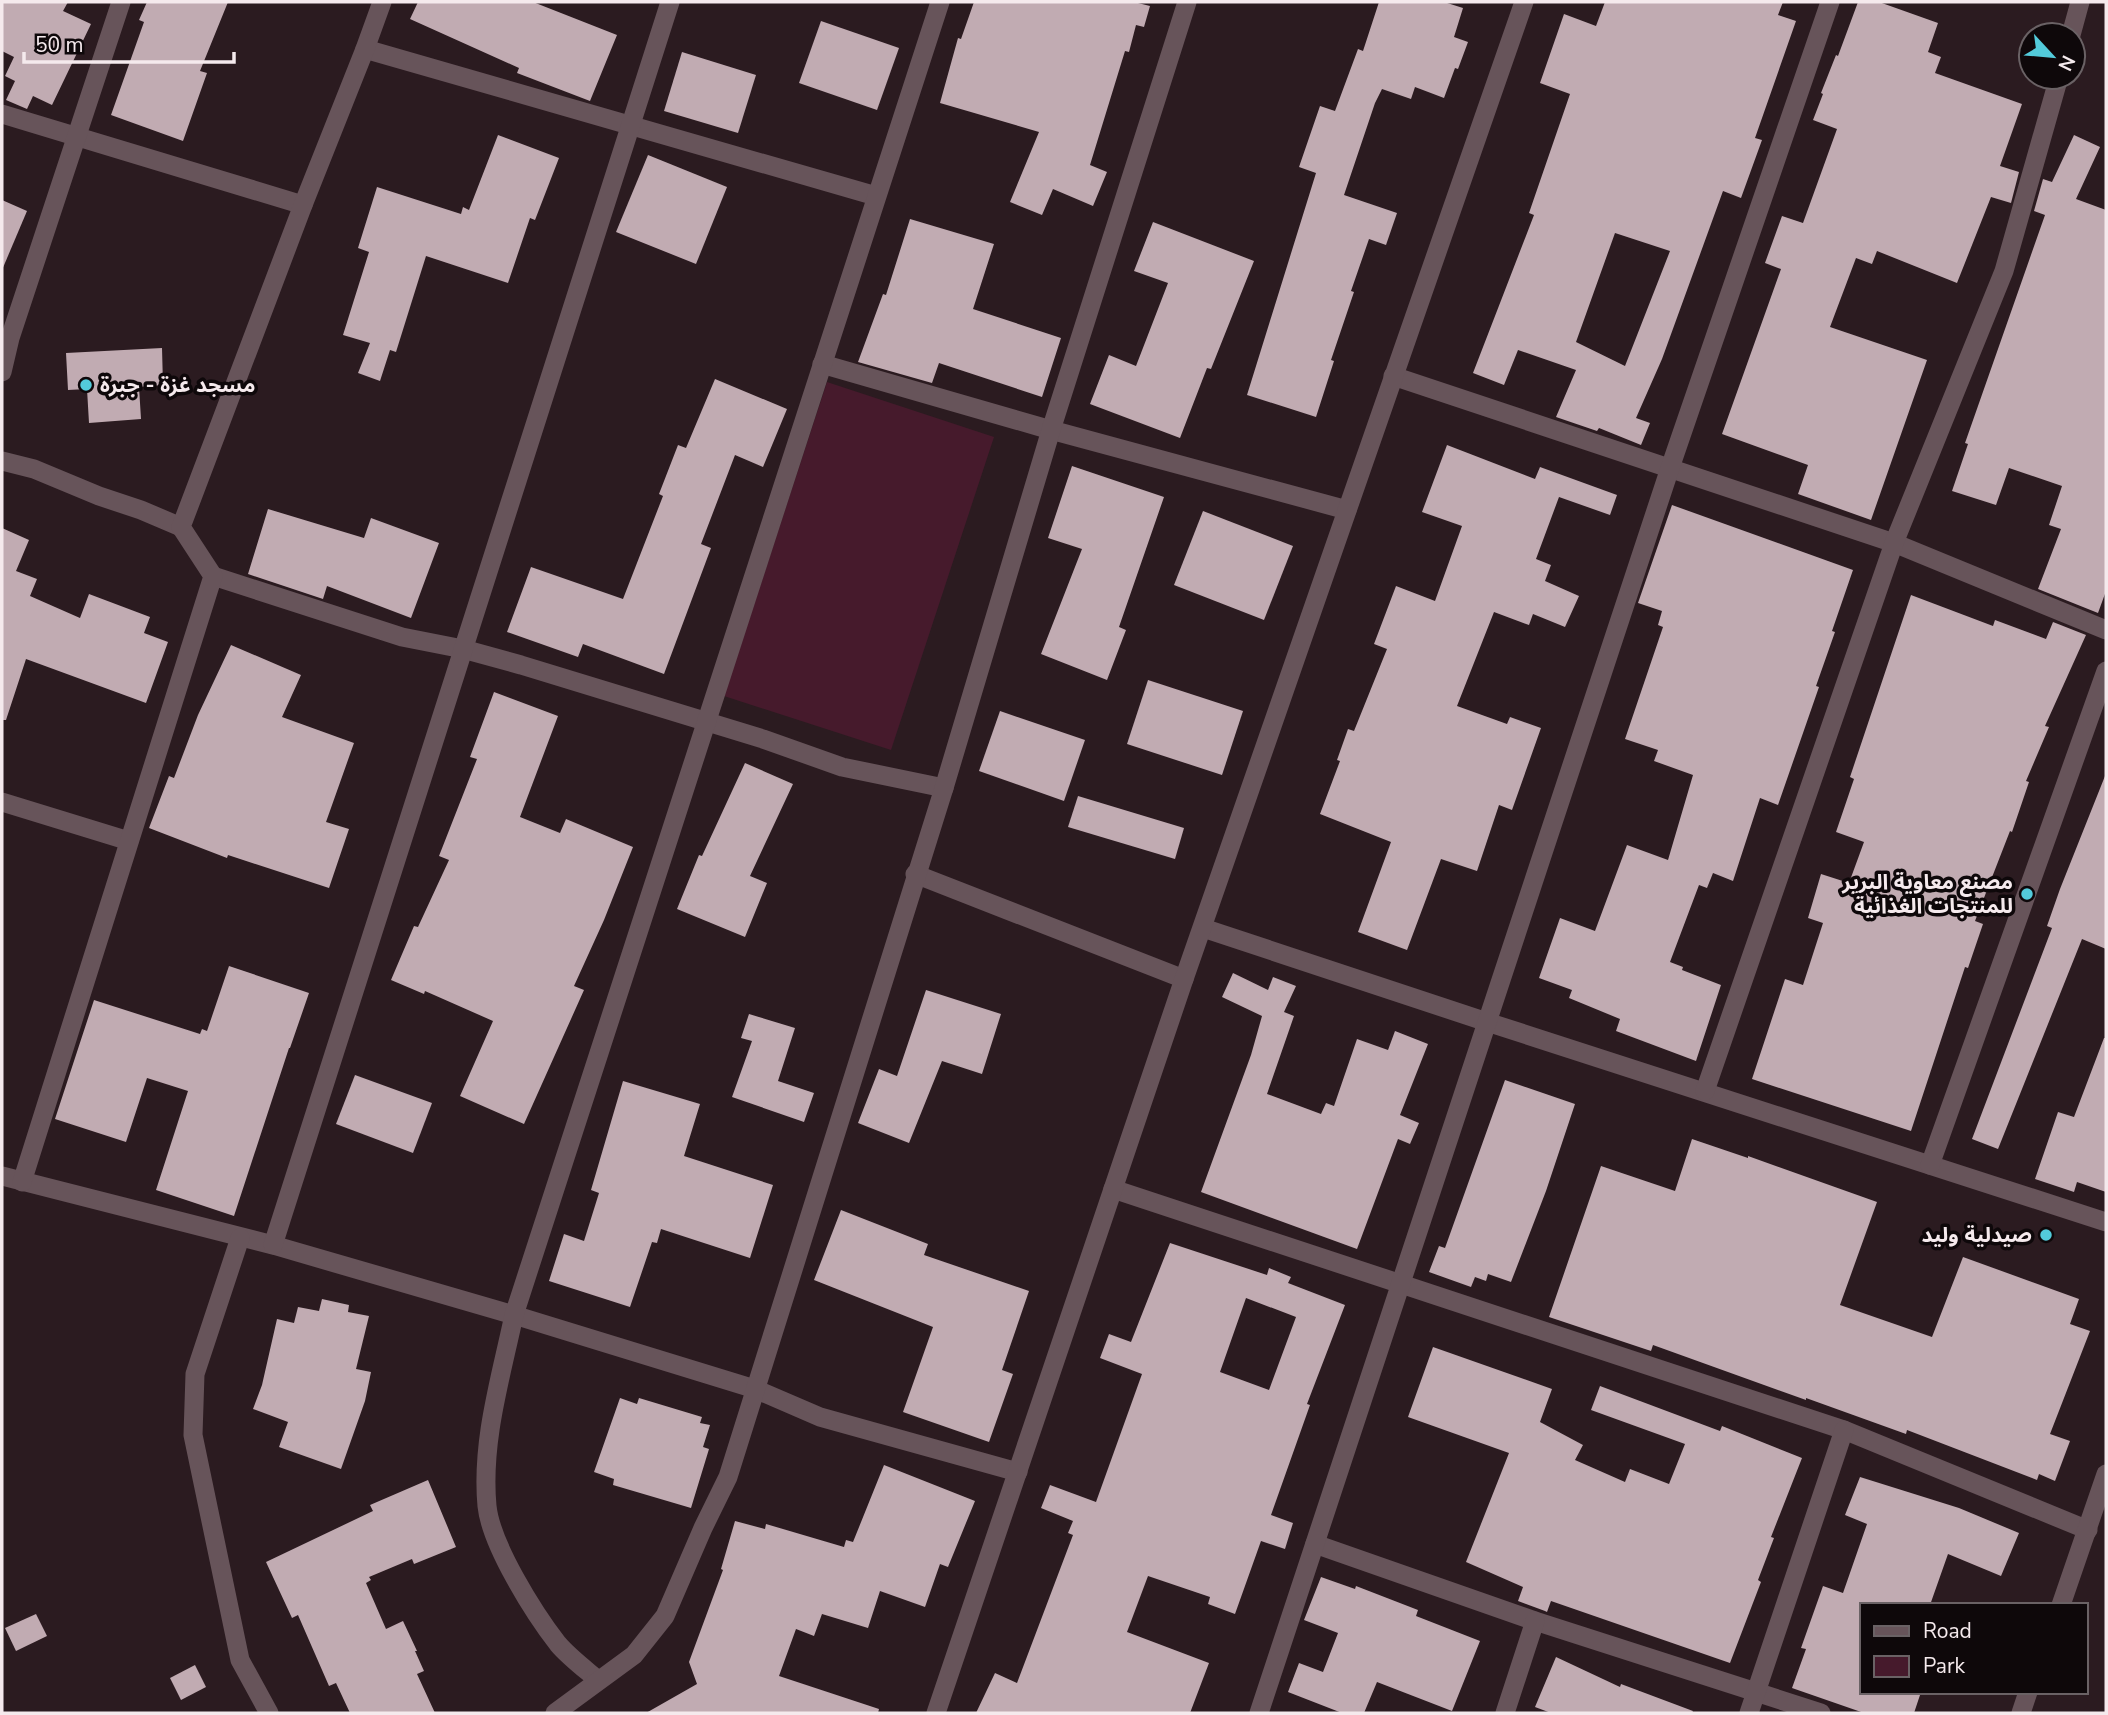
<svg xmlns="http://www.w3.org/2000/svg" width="2108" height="1715" font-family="'Nunito Sans','Noto Sans Arabic',sans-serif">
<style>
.green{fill:#461a2c}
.building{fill:#c1abb2;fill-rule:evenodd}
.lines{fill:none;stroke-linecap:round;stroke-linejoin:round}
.minor{stroke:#67545a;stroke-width:19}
.poi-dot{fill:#53cbdb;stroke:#0e080a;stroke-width:2.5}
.labels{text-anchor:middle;stroke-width:7;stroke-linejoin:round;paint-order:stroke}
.poi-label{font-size:21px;font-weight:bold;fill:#f5eaed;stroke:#0e080a;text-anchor:end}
</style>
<rect width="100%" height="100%" fill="#2b1b20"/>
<path class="green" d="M 827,382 L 994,437 L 891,750 L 724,696 Z"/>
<g class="building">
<path d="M 2,2 L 68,2 L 63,11 L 91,24 L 52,105 L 33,96 L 27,109 L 6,100 L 15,81 L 5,76 L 14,57 L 2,51 Z"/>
<path d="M 147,2 L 228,2 L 200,71 L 207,73 L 183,141 L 111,115 L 144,22 L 139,20 Z"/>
<path d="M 418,2 L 533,2 L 617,35 L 590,101 L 517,73 L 519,68 L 410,19 Z"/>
<path d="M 974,2 L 1134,2 L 1150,6 L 1144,27 L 1136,25 L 1129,52 L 1125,51 L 1090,165 L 1107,172 L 1093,206 L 1053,189 L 1042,215 L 1010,202 L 1039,132 L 940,103 L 958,38 L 961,39 Z"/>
<path d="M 1379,2 L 1444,2 L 1463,8 L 1454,37 L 1468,42 L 1458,69 L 1455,68 L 1444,98 L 1415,87 L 1411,99 L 1382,89 L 1375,103 L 1344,195 L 1397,213 L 1386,245 L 1369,239 L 1351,291 L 1354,292 L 1331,360 L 1334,361 L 1316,417 L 1247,395 L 1316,173 L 1299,167 L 1320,106 L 1335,111 L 1358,49 L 1363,51 Z"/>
<path d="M 1605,2 L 1783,2 L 1778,15 L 1796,21 L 1755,138 L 1762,140 L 1741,198 L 1723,191 L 1662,359 L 1636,418 L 1650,423 L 1641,445 L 1599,428 L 1597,431 L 1556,417 L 1576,370 L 1518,350 L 1504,385 L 1473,373 L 1534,215 L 1529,213 L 1570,94 L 1540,83 L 1564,14 L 1596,26 ZM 1615,233 L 1670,251 L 1625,366 L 1576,342 Z"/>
<path d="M 1858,2 L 1879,2 L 1938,23 L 1928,52 L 1941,57 L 1935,73 L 2022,104 L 2000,166 L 2019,172 L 2011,203 L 1991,197 L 1957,283 L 1877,251 L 1872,264 L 1856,258 L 1830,327 L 1927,360 L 1871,520 L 1798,494 L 1808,465 L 1722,434 L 1781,269 L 1765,263 L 1782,216 L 1803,223 L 1837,129 L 1813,120 L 1823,94 L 1821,93 L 1836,55 L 1838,56 Z"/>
<path d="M 821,21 L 899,48 L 877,110 L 799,83 Z"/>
<path d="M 682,52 L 756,75 L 738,133 L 664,111 Z"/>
<path d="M 498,135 L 559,158 L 535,220 L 530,218 L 508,283 L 426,256 L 396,352 L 390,350 L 380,381 L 358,373 L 370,343 L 343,335 L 369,252 L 358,248 L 377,187 L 461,214 L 463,207 L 469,210 Z"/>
<path d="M 2074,135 L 2100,147 L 2076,199 L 2106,210 L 2106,591 L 2098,613 L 2038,589 L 2061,529 L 2049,525 L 2062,486 L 2009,468 L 1996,505 L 1952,491 L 1968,444 L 1965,443 L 2045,215 L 2034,211 L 2043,179 L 2052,182 Z"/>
<path d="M 648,155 L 727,187 L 696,264 L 616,232 Z"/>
<path d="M 2,200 L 27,211 L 2,270 Z"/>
<path d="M 910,219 L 994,244 L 973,309 L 1061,338 L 1042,397 L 939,363 L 932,383 L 858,362 L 883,294 L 886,295 Z"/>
<path d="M 1153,222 L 1254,261 L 1211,369 L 1207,368 L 1180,438 L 1090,404 L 1109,355 L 1136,366 L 1168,283 L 1134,271 Z"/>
<path d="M 162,348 L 163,385 L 139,387 L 141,419 L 89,423 L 87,389 L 68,390 L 66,353 Z"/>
<path d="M 715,379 L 787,409 L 763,467 L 735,455 L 701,544 L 711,548 L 664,674 L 583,644 L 578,657 L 507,632 L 531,567 L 623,599 L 663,496 L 659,494 L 678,445 L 686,448 Z"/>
<path d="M 1447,445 L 1535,479 L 1540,467 L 1617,495 L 1610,515 L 1559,497 L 1536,559 L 1551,565 L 1545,581 L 1579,596 L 1565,627 L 1533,614 L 1529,625 L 1494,612 L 1457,706 L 1507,724 L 1510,717 L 1541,728 L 1512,810 L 1499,805 L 1477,871 L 1441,859 L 1407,950 L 1358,932 L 1391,842 L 1320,814 L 1340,761 L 1337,760 L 1348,729 L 1354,731 L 1387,649 L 1374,644 L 1396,586 L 1435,601 L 1462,526 L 1422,512 Z"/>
<path d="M 1072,466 L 1164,497 L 1119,627 L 1126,630 L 1107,680 L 1041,654 L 1082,549 L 1048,538 Z"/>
<path d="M 1672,505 L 1853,570 L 1832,631 L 1835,632 L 1816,686 L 1819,687 L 1778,805 L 1760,798 L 1733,881 L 1713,873 L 1707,888 L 1699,885 L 1670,962 L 1683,967 L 1682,970 L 1721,985 L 1696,1061 L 1616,1031 L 1620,1019 L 1569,998 L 1572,990 L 1539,978 L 1560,918 L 1595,931 L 1627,845 L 1668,860 L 1693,775 L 1654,761 L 1658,750 L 1625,739 L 1663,627 L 1658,625 L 1662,611 L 1638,603 Z"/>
<path d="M 268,509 L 364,538 L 371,518 L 439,543 L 411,618 L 327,586 L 323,599 L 248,574 Z"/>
<path d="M 1203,511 L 1293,546 L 1264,620 L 1174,585 Z"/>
<path d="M 2,528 L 29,540 L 16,571 L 37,579 L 30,596 L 80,618 L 89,594 L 150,617 L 144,633 L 168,642 L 146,703 L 26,659 L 6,720 L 2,720 Z"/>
<path d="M 1911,595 L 1993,626 L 1995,620 L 2046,639 L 2053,622 L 2086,635 L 2045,726 L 2049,727 L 2026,781 L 2029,782 L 2012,832 L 2010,831 L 1975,921 L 1983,924 L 1968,968 L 1965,967 L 1911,1131 L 1752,1079 L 1785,979 L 1803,985 L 1823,923 L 1808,918 L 1821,874 L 1849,883 L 1864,842 L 1836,832 L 1854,779 L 1850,777 Z"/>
<path d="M 231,645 L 301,675 L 282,717 L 354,743 L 326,822 L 349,829 L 329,888 L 228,855 L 227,858 L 149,828 L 169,776 L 174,778 L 198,715 Z"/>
<path d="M 1148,680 L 1243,711 L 1222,775 L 1127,744 Z"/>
<path d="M 494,692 L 558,716 L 520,817 L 560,833 L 566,819 L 633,847 L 604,920 L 574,986 L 584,990 L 524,1124 L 460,1096 L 493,1021 L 425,991 L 424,994 L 391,980 L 414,926 L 418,927 L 449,860 L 439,856 L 477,759 L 470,757 Z"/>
<path d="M 1000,711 L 1085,740 L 1064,801 L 979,771 Z"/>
<path d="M 745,763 L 793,784 L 750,876 L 767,883 L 745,937 L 677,909 L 699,855 L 702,856 Z"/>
<path d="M 2105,776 L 2106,949 L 2082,939 L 1998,1149 L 1972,1139 L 2052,928 L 2047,926 L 2060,889 Z"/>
<path d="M 1078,796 L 1184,828 L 1175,859 L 1068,827 Z"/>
<path d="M 229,966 L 309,993 L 290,1048 L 289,1048 L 234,1216 L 156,1190 L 188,1091 L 147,1078 L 126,1142 L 55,1119 L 94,1000 L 200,1034 L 202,1029 L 207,1031 Z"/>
<path d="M 1233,973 L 1268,990 L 1273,977 L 1296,986 L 1284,1012 L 1294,1016 L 1267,1094 L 1321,1114 L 1326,1103 L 1334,1106 L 1357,1039 L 1388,1050 L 1395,1031 L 1428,1044 L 1400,1115 L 1419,1123 L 1410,1144 L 1398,1139 L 1357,1249 L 1201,1192 L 1251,1055 L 1262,1016 L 1222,997 Z"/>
<path d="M 926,990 L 1001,1014 L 982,1074 L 942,1061 L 909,1143 L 858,1123 L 879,1069 L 897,1076 Z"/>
<path d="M 749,1014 L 795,1028 L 778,1081 L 814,1093 L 804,1122 L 732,1097 L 752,1041 L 741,1038 Z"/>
<path d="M 2104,1038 L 2106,1038 L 2106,1192 L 2077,1182 L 2074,1192 L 2035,1179 L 2058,1112 L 2074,1117 Z"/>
<path d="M 355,1075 L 432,1103 L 413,1153 L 336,1124 Z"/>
<path d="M 1505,1080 L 1575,1104 L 1546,1191 L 1511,1282 L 1488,1274 L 1486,1281 L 1475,1277 L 1471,1287 L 1429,1272 L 1439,1246 L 1445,1248 Z"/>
<path d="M 623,1081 L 700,1104 L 684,1156 L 773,1185 L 750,1258 L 661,1229 L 657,1243 L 652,1242 L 630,1307 L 549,1281 L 564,1234 L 584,1241 L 599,1193 L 591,1190 Z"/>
<path d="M 1692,1139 L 1748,1158 L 1748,1156 L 1877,1202 L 1840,1305 L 1932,1337 L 1963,1257 L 2079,1299 L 2070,1324 L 2090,1331 L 2050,1434 L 2070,1441 L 2055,1481 L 2039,1474 L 2037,1480 L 1907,1430 L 1906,1434 L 1806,1398 L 1806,1400 L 1653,1345 L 1651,1351 L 1549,1317 L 1601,1166 L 1675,1191 Z"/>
<path d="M 841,1210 L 928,1244 L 924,1255 L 1029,1291 L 1002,1370 L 1013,1374 L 989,1442 L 903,1412 L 933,1327 L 814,1280 Z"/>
<path d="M 1170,1243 L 1267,1275 L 1269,1268 L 1291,1277 L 1288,1283 L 1345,1305 L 1307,1404 L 1310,1405 L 1271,1515 L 1293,1523 L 1285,1549 L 1261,1541 L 1235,1614 L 1208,1604 L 1210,1597 L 1148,1576 L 1127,1632 L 1209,1663 L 1190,1713 L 976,1713 L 995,1673 L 1017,1683 L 1073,1535 L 1068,1533 L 1073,1521 L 1041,1508 L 1050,1485 L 1096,1502 L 1142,1374 L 1100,1358 L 1109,1334 L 1131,1342 ZM 1246,1298 L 1296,1317 L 1269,1390 L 1220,1372 Z"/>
<path d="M 322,1299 L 349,1305 L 348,1312 L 369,1316 L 356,1369 L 371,1372 L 365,1401 L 341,1469 L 279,1447 L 288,1422 L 253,1409 L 262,1385 L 277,1319 L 294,1323 L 298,1307 L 319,1311 Z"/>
<path d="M 1433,1347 L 1552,1389 L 1540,1422 L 1583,1445 L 1575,1460 L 1625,1482 L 1630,1469 L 1669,1484 L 1685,1444 L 1591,1410 L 1600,1386 L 1720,1431 L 1722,1426 L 1802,1458 L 1771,1537 L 1774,1538 L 1758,1580 L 1761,1582 L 1730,1663 L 1551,1601 L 1547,1612 L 1545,1611 L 1518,1601 L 1523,1587 L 1466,1562 L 1509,1453 L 1408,1417 Z"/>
<path d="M 620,1398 L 637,1404 L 639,1398 L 702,1417 L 700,1423 L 710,1425 L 703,1447 L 709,1449 L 691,1508 L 613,1485 L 614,1479 L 594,1472 Z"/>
<path d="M 884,1465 L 975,1501 L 948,1567 L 940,1564 L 925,1607 L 880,1591 L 868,1628 L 822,1614 L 814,1636 L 796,1629 L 779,1676 L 879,1709 L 878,1713 L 646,1713 L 697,1684 L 689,1662 L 723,1570 L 721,1569 L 735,1521 L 765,1529 L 766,1524 L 844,1547 L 846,1540 L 853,1542 Z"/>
<path d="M 1860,1477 L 1959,1508 L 2019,1533 L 2001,1576 L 1948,1554 L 1930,1605 L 1861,1605 L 1861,1692 L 1921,1692 L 1914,1713 L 1864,1713 L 1792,1688 L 1806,1649 L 1801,1648 L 1823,1586 L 1843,1593 L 1867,1524 L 1845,1515 Z"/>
<path d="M 428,1480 L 456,1547 L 414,1564 L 412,1559 L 369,1577 L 371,1580 L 366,1583 L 386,1629 L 403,1621 L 417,1651 L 415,1651 L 424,1671 L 417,1674 L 435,1713 L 350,1713 L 336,1683 L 329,1686 L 298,1615 L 292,1618 L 266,1562 L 373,1511 L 370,1505 Z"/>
<path d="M 1321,1577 L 1355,1589 L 1356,1586 L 1418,1610 L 1416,1616 L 1480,1641 L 1452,1711 L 1377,1682 L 1364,1713 L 1342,1713 L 1288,1692 L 1299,1663 L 1323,1672 L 1338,1633 L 1304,1620 Z"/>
<path d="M 36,1614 L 47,1636 L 16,1651 L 5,1628 Z"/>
<path d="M 1556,1657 L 1620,1687 L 1621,1684 L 1693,1711 L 1692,1713 L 1551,1713 L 1535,1707 Z"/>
<path d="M 195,1665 L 206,1687 L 181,1700 L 170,1678 Z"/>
</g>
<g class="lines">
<g class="minor">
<path d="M 2071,35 L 2080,2"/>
<path d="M 365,49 L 876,196"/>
<path d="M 2,114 L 303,205"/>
<path d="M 822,364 L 1051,430 L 1347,510"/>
<path d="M 2,372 L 10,338 L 121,2"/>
<path d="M 1393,376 L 1894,543 L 2106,630"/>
<path d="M 2,461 L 34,469 L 99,496 L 141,510 L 181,527"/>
<path d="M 213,576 L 402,637 L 463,649 L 521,665 L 763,739 L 842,767 L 944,788"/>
<path d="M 2,802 L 129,841"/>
<path d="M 915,874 L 1184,979"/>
<path d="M 1203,928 L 1487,1022 L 2106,1222"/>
<path d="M 1705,1091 L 1894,543 L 2004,271 L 2059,77"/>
<path d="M 1930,1165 L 2106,671"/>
<path d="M 2,1176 L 273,1245 L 514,1315 L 755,1389 L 820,1417 L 1018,1472"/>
<path d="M 22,1182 L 213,576 L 181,527 L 303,205 L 365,49 L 382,2"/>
<path d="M 1113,1189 L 1844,1430 L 2088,1530"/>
<path d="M 240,1238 L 195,1374 L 193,1435 L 240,1660 L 269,1713"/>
<path d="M 273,1245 L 670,2"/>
<path d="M 1315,1544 L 1535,1621 L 1821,1713"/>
<path d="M 2061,1605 L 2106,1474"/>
<path d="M 598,1680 C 585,1669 569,1657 558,1644 C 534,1613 491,1545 487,1506 C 481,1441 501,1377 514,1315 L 940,2"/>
<path d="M 555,1713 L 634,1655 L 665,1616 L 703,1528 L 728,1477 L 944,788 L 1051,430 L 1187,2"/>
<path d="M 936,1713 L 1184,979 L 1524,2"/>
<path d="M 1259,1713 L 1670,468 L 1830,2"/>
<path d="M 1505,1713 L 1535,1621"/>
<path d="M 1749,1713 L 1844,1430"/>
<path d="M 2021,1713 L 2028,1692"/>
</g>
</g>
<g class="poi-dot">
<circle cx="86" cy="385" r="7"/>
<circle cx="2027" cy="894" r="7"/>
<circle cx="2046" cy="1235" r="7"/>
</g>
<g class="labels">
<g class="poi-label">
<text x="100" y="392" text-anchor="start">مسجد غزة - جبرة</text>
<text x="2013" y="889">مصنع معاوية البرير<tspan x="2013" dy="24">للمنتجات الغذائية</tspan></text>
<text x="2032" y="1242">صيدلية وليد</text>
</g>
</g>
<rect width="2108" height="1715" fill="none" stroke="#f5eaed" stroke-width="7"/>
<rect x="1860" y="1603" width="228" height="91" fill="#0e080a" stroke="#6a6265" stroke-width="2"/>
<rect x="1874" y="1626" width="35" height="10" fill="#67545a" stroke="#6a6265" stroke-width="2"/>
<text x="1923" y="1638" font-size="21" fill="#f5eaed">Road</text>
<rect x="1874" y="1656" width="35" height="21" fill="#461a2c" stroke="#6a6265" stroke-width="2"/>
<text x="1923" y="1673" font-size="21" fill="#f5eaed">Park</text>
<g transform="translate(2052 56) rotate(116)"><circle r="33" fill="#0e080a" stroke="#6a6265" stroke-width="2"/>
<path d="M0-5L12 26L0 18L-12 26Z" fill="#53cbdb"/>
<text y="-10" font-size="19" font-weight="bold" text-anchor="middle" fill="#f5eaed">N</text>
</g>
<path d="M24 52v10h210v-10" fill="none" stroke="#f5eaed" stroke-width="3.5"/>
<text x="35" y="52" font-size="21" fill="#f5eaed" stroke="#0e080a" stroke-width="5" paint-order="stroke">50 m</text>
</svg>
